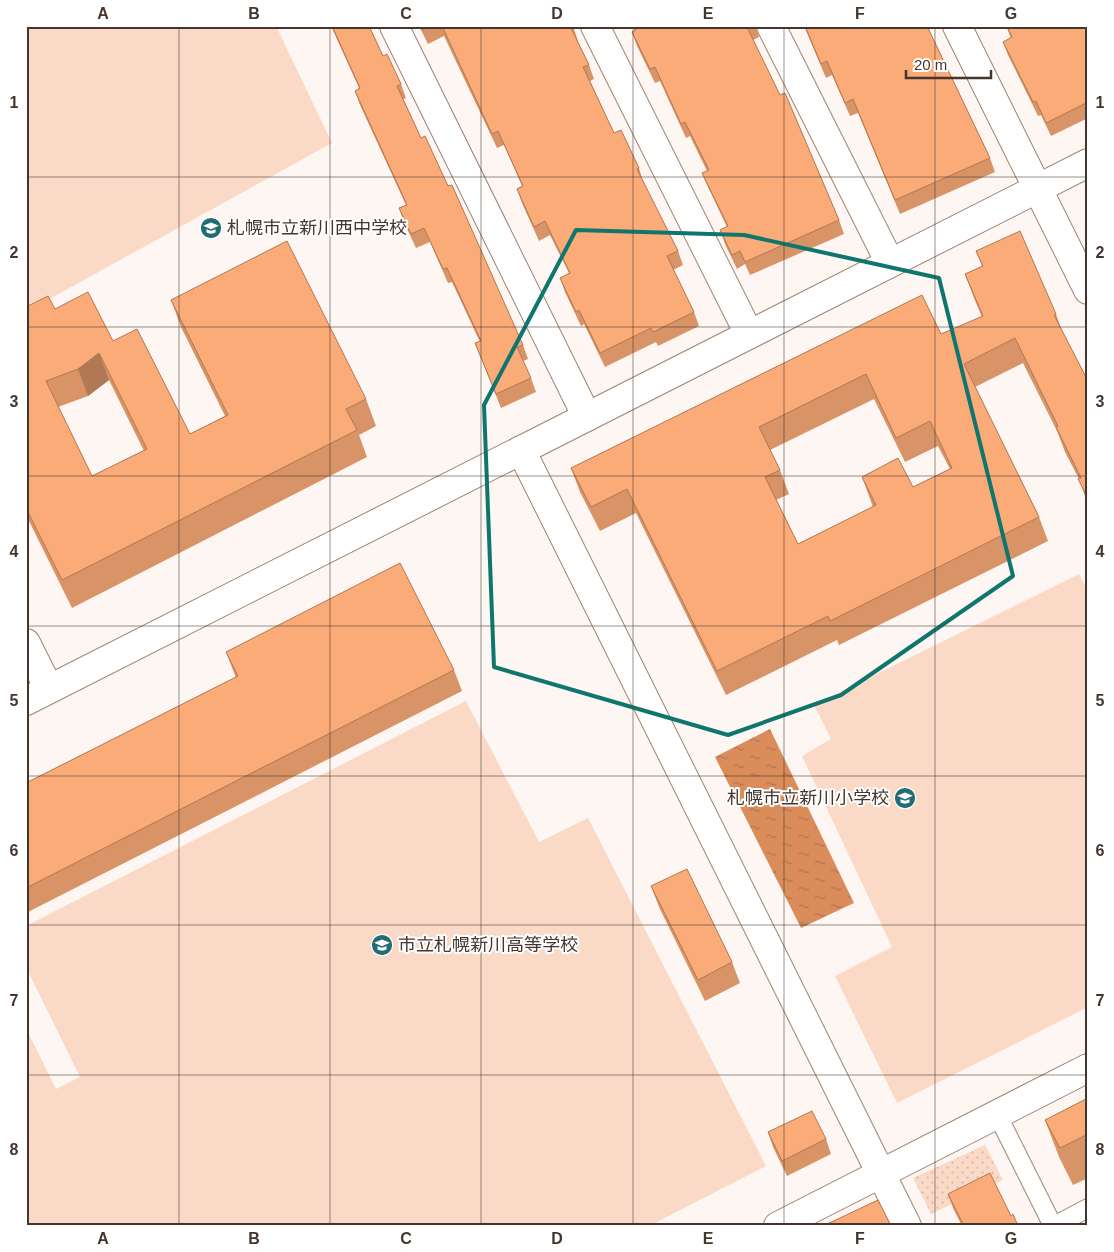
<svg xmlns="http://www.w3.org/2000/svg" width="1114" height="1252" font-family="Helvetica,'Noto Sans JP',sans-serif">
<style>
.park{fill:url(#park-dots)}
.garden{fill:#fad9c6}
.water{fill:url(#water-ripples)}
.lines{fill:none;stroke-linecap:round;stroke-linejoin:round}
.lane-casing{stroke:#a2826f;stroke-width:20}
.street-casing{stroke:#a2826f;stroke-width:30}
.lane{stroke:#fff;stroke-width:18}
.street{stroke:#fff;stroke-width:28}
.wall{fill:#d89367;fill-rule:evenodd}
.shaded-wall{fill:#b07854}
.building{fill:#fbab78;stroke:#b07854;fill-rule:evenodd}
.marked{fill:none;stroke:#0f766e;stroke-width:4;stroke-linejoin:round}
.grid{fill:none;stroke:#44362e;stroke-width:1;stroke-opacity:0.55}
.labels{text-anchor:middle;stroke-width:4;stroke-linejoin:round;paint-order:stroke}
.poi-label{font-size:18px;fill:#44362e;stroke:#fff;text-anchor:start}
.neatline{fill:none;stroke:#44362e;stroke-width:2}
.grid-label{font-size:16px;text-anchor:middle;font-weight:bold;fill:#44362e}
</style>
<defs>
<pattern id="park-dots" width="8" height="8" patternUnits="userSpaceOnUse" patternTransform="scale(1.25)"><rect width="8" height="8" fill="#fad9c6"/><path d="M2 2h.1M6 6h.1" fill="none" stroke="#d8bbaa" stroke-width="1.8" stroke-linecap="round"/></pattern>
<pattern id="water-ripples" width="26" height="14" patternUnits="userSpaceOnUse" patternTransform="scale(1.25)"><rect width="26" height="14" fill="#da8c5a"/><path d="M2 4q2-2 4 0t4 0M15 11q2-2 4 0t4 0" fill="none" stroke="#b2734b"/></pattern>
</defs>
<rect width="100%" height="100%" fill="#fdf6f2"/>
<path class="park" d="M 985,1145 L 1003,1180 L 931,1214 L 913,1178 Z"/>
<g class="garden">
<path d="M 26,26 L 276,26 L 332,143 L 26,312 Z"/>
<path d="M 1079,574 L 1088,592 L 1088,1007 L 897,1103 L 835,976 L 892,947 L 802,756 L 831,739 L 814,705 Z"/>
<path d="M 466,701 L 539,842 L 588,818 L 766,1166 L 649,1226 L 26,1226 L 26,1028 L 56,1089 L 80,1077 L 26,967 L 26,926 Z"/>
</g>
<path class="water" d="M 770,729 L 854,903 L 801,928 L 715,757 Z"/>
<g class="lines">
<g class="lane-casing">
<g id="lane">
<path d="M 997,1114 L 1053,1226"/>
<path d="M 1054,1226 L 1088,1208"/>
</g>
</g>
<g class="street-casing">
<g id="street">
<path d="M 394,26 L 587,417"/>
<path d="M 595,26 L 749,334"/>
<path d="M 771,26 L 890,263"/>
<path d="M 957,26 L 1088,290"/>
<path d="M 521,450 L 907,1226"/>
<path d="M 26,643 L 49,689"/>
<path d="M 26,701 L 1088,163"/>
<path d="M 778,1226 L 1088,1068"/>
</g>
</g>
<use href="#lane" class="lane"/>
<use href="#street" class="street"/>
</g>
<g class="wall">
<path d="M 331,26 L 369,26 L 383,56 L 401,84 L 406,98 L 403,99 L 421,138 L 448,186 L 523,345 L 528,359 L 523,361 L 531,378 L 536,392 L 501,408 L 475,343 L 480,342 L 452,282 L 448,283 L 430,242 L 416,248 L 404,222 L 399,208 L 406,205 L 360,105 L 355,91 L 359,88 Z"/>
<path d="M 419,26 L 573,26 L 578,41 L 578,42 L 589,65 L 594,79 L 590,81 L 614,133 L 639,168 L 643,182 L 678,251 L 683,265 L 673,270 L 694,312 L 699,326 L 658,346 L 656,342 L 605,367 L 584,324 L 581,326 L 565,292 L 560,278 L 569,273 L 550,235 L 539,241 L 522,203 L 517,189 L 522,186 L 504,145 L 497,148 L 444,36 L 428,44 Z"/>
<path d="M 632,26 L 756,26 L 759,37 L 753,40 L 839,220 L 844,234 L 750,275 L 745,264 L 737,269 L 725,244 L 720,230 L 727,227 L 708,187 L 702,173 L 707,171 L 690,136 L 686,138 L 660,81 L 655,83 L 637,46 L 632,32 L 635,31 Z"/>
<path d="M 804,26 L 927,26 L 990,158 L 995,172 L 900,214 L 858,113 L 850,116 L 832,75 L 826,78 Z"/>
<path d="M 1006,26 L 1088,26 L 1088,118 L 1051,136 L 1041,115 L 1038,116 L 1008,55 L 1003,42 L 1011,38 Z"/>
<path d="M 976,251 L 1056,314 L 1062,331 L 1088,381 L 1088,505 L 1079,479 L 1065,452 L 1057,431 L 1023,363 L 975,387 L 1039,517 L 1048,541 L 839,645 L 837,640 L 726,695 L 636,513 L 600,531 L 580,492 L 571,468 L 941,334 L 982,317 L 974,298 L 965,274 L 982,266 ZM 874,399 L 905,462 L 938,446 L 950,469 L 913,487 L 862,477 L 873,507 L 798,544 L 776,500 L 789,494 L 780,470 L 770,450 Z"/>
<path d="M 171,300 L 366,399 L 376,426 L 359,435 L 367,457 L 72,608 L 26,515 L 26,307 L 55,309 L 113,341 L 190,434 L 225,416 L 181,327 ZM 109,380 L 144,451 L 92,476 L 58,407 L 88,396 Z"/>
<path d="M 226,652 L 454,670 L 462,691 L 26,913 L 26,783 L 236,678 Z"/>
<path d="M 651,886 L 732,962 L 740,983 L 705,1001 L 659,907 Z"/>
<path d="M 1088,1098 L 1088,1178 L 1073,1185 L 1059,1157 L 1045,1120 Z"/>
<path d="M 768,1132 L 826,1139 L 831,1154 L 787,1176 L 773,1147 Z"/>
<path d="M 948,1194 L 1011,1216 L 1018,1226 L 962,1226 L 953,1208 Z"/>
</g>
<path class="shaded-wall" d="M 99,353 L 109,380 L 88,396 L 78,369 Z"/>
<g class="building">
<path d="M 332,26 L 369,26 L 383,56 L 387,54 L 401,84 L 397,86 L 421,138 L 425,136 L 448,186 L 452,185 L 523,345 L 517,347 L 531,378 L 496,394 L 475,343 L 481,341 L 447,268 L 443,269 L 424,228 L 411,234 L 399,208 L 407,205 L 355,91 L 360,88 Z"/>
<path d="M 421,26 L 430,26 L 422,30 Z"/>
<path d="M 442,26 L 573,26 L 573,27 L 571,28 L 589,65 L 583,67 L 614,133 L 621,130 L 639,168 L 637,169 L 678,251 L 667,256 L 694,312 L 653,332 L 651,328 L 600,353 L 579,310 L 576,312 L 560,278 L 570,273 L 545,221 L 534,227 L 517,189 L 523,186 L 498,131 L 492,134 Z"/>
<path d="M 634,26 L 748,26 L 747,27 L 780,95 L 785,93 L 839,220 L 745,262 L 740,251 L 732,255 L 720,230 L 728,226 L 702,173 L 709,170 L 685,122 L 681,124 L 655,67 L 650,69 L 632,32 L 636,30 Z"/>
<path d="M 805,26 L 927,26 L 990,158 L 895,200 L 853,99 L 845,103 L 827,61 L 821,64 Z"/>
<path d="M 1007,26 L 1088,26 L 1088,102 L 1046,123 L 1036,101 L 1033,102 L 1003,42 L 1012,37 Z"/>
<path d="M 1020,231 L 1056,314 L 1054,315 L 1088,381 L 1088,498 L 1078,479 L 1081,478 L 1056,427 L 1058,426 L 1015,338 L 964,364 L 1039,517 L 830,621 L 828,616 L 717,671 L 627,489 L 591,507 L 571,468 L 922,295 L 941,334 L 983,316 L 965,274 L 983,266 L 976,251 ZM 866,374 L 896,438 L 930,421 L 952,468 L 913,487 L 898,458 L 862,477 L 876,505 L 798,544 L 765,477 L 780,470 L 759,427 Z"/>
<path d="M 287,241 L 366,399 L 346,409 L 357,430 L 62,580 L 26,508 L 26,307 L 48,296 L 55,309 L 88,292 L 113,341 L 137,329 L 190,434 L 228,415 L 171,300 ZM 99,353 L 147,449 L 92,476 L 46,381 L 78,369 Z"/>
<path d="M 400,563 L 454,670 L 26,888 L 26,783 L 238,676 L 226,652 Z"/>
<path d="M 687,869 L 732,962 L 698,980 L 651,886 Z"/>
<path d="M 1088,1098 L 1088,1134 L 1060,1148 L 1045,1120 Z"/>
<path d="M 812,1111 L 826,1139 L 782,1161 L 768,1132 Z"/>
<path d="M 990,1173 L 1011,1216 L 1013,1214 L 1018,1226 L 964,1226 L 948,1194 Z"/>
<path d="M 878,1200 L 891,1226 L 823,1226 Z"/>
</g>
<path class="marked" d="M 576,230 L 744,235 L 939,278 L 1013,576 L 841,695 L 728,735 L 494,667 L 484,405 Z"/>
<path class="grid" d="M 179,26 L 179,1226M 330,26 L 330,1226M 481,26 L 481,1226M 633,26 L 633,1226M 784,26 L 784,1226M 935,26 L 935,1226M 26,177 L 1088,177M 26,327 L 1088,327M 26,476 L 1088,476M 26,626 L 1088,626M 26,776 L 1088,776M 26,925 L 1088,925M 26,1075 L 1088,1075"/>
<defs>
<g id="school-disc" transform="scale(1.125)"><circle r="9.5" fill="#226d73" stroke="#fff"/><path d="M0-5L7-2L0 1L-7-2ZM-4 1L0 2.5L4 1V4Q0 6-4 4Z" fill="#fff"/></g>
</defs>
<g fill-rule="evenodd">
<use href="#school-disc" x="211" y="228"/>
<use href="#school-disc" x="905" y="798"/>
<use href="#school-disc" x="382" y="945"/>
</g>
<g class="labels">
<g class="poi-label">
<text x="227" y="234">札幌市立新川西中学校</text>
<text x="889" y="804" text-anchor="end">札幌市立新川小学校</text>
<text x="398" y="951">市立札幌新川高等学校</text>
</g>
</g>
<rect width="1114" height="1252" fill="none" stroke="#ffffff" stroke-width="55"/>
<path d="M906 70v8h85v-8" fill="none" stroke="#44362e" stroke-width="2.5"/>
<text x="914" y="70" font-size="15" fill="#44362e" stroke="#ffffff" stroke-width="4" paint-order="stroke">20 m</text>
<rect x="28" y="28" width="1058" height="1196" class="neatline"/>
<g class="grid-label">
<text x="103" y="19">A</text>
<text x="254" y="19">B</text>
<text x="406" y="19">C</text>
<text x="557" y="19">D</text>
<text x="708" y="19">E</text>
<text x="860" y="19">F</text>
<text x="1011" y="19">G</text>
<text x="14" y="108">1</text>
<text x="1100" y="108">1</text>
<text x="14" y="258">2</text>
<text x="1100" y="258">2</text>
<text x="14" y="407">3</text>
<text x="1100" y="407">3</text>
<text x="14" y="557">4</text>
<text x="1100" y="557">4</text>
<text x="14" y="706">5</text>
<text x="1100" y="706">5</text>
<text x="14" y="856">6</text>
<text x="1100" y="856">6</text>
<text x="14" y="1006">7</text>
<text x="1100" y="1006">7</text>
<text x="14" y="1155">8</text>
<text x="1100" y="1155">8</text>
<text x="103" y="1244">A</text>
<text x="254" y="1244">B</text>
<text x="406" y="1244">C</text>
<text x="557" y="1244">D</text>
<text x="708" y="1244">E</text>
<text x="860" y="1244">F</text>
<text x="1011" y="1244">G</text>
</g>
</svg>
